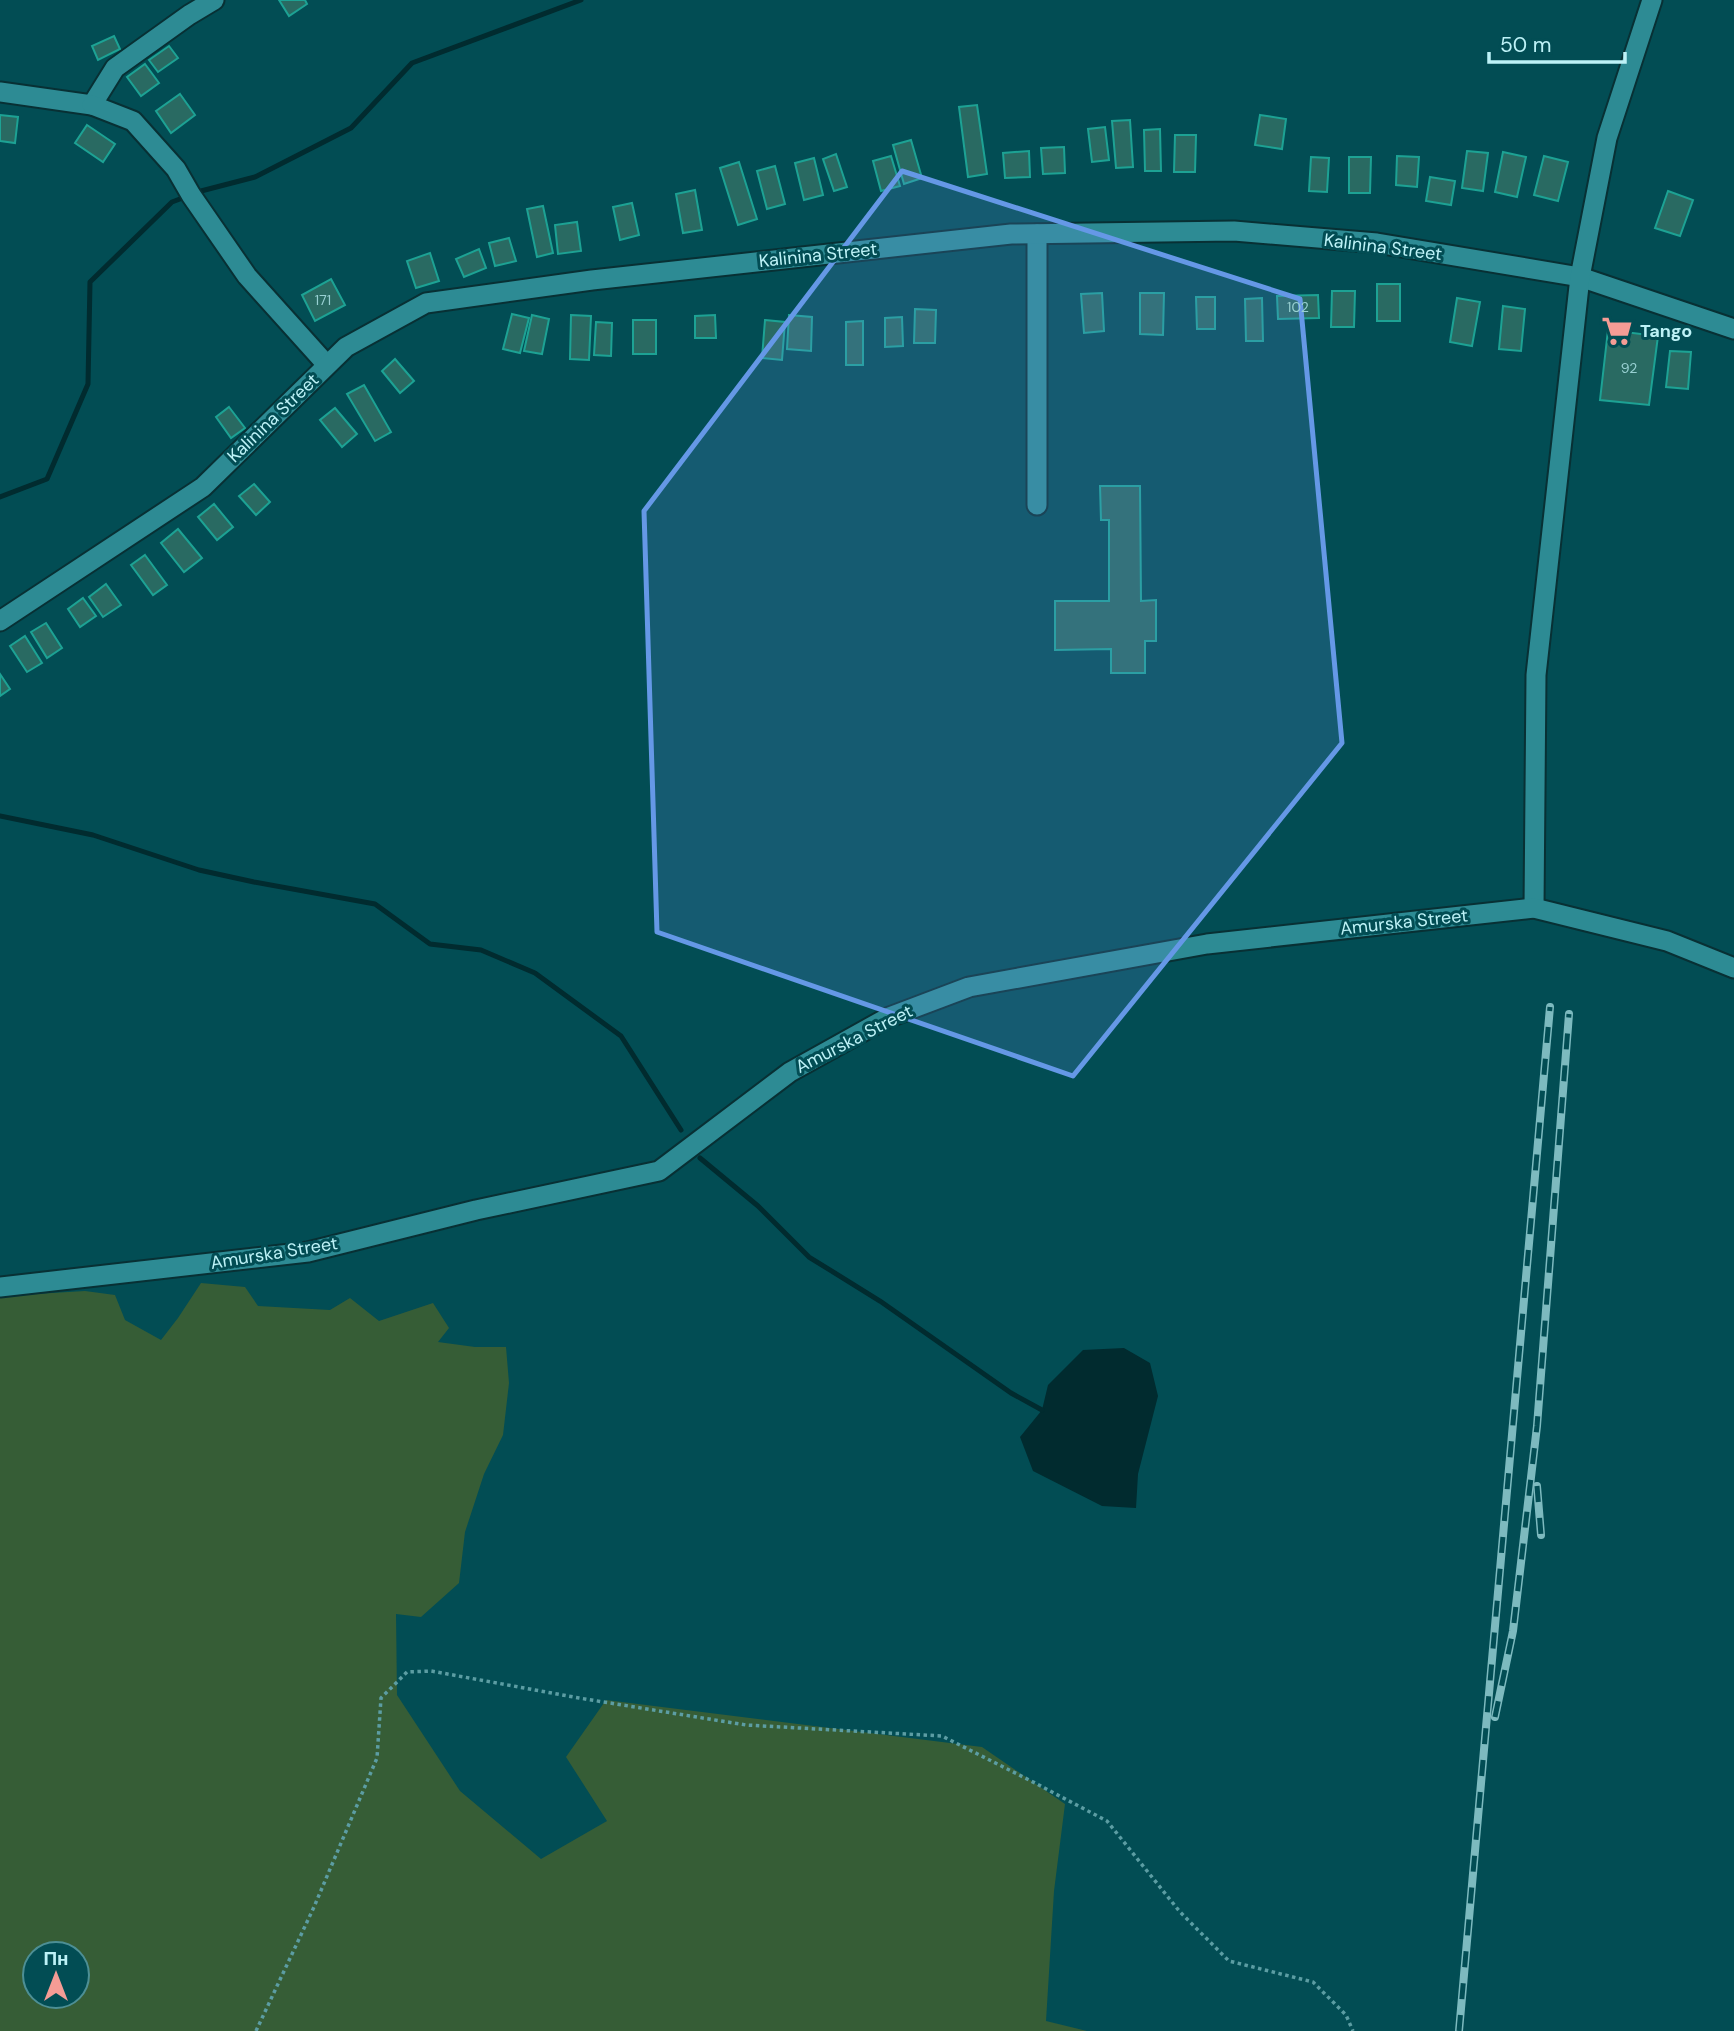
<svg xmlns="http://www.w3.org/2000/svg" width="1734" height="2031" font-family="'DM Sans',sans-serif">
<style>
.green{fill:#365d36;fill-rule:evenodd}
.water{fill:#012b2f}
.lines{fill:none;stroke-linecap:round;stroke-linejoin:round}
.stream{stroke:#012b2f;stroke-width:5}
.building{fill:#296a62;stroke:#1da294;stroke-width:2}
.minor-casing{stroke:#083034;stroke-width:23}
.path{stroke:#5c9da3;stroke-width:3.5;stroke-dasharray:3.5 3.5;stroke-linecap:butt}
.minor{stroke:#2d8b94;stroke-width:19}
.rail-casing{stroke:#7dbabf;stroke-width:8}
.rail{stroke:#024d54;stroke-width:5;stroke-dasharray:16;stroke-linecap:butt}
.marked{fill:#6598e6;fill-opacity:0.2;stroke:#6598e6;stroke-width:5;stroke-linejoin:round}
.labels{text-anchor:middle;stroke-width:6;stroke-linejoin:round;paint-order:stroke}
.number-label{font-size:14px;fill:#98d0d2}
.street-label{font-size:18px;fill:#bdf2f7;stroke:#024d54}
.poi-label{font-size:18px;font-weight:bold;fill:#bdf2f7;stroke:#024d54;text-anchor:start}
</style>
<rect width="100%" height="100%" fill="#024d54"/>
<path class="green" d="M 201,1283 L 245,1287 L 258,1306 L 330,1310 L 350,1298 L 379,1321 L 433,1303 L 449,1328 L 438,1342 L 475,1347 L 506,1347 L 509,1383 L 503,1435 L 484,1474 L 465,1532 L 459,1583 L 421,1617 L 396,1614 L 397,1695 L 460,1791 L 541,1859 L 607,1821 L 566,1757 L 606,1700 L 982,1747 L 1065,1804 L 1054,1891 L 1046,2021 L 1087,2031 L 0,2031 L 0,1297 L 2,1296 L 85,1291 L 115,1295 L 125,1320 L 161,1340 L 178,1318 ZM 35,1954 L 77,1954 L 77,1996 L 35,1996 Z"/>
<path class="water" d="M 1124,1348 L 1150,1363 L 1158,1396 L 1138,1474 L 1136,1508 L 1102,1506 L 1033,1471 L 1020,1437 L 1042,1410 L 1048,1385 L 1083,1350 Z"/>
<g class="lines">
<g class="stream">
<path d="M 0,497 L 47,479 L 88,384 L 90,282 L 172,202 L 201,191 L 255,177 L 351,128 L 412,63 L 581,0"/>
<path d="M 0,816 L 93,835 L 199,870 L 254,882 L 375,904 L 430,944 L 481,950 L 535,973 L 621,1036 L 681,1130"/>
<path d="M 700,1158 L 758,1206 L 809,1257 L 880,1301 L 1011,1393 L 1042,1410"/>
</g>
</g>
<g class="building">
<path d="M 279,0 L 305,0 L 307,4 L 289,16 Z"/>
<path d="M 114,36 L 120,49 L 98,60 L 92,46 Z"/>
<path d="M 169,46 L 178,58 L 158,72 L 149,60 Z"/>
<path d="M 145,64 L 159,83 L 141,96 L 127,77 Z"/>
<path d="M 180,94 L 195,115 L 171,133 L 156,111 Z"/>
<path d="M 977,105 L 987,174 L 968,177 L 959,107 Z"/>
<path d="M 0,115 L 18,117 L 15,143 L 0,141 Z"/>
<path d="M 1260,115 L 1286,119 L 1282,149 L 1255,145 Z"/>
<path d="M 1130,120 L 1133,167 L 1116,168 L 1112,121 Z"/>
<path d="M 87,125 L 115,144 L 103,162 L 75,143 Z"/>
<path d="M 1105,127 L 1109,160 L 1092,162 L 1088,129 Z"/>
<path d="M 1160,129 L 1161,171 L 1145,171 L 1144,130 Z"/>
<path d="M 1175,135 L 1196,135 L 1195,172 L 1174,172 Z"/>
<path d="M 911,140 L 922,178 L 904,184 L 893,145 Z"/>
<path d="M 1064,147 L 1065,173 L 1043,174 L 1041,148 Z"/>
<path d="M 1029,151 L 1030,177 L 1005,178 L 1003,153 Z"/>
<path d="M 1467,151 L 1488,153 L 1483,191 L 1462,188 Z"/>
<path d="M 1503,152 L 1526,157 L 1517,197 L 1495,192 Z"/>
<path d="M 836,154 L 847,187 L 834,191 L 823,159 Z"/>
<path d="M 891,156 L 900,186 L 881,191 L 873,161 Z"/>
<path d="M 1397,156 L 1419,157 L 1417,187 L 1396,185 Z"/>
<path d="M 1544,156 L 1568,162 L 1558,201 L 1534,195 Z"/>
<path d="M 1311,157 L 1329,158 L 1327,192 L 1309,191 Z"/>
<path d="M 1349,157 L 1371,157 L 1370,193 L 1349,193 Z"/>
<path d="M 814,158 L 823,195 L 804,200 L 795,163 Z"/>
<path d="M 739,162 L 757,219 L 738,225 L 720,168 Z"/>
<path d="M 775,166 L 785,204 L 767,209 L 757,171 Z"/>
<path d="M 1430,177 L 1455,181 L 1451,205 L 1426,201 Z"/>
<path d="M 695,190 L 702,230 L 683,233 L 676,194 Z"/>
<path d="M 1668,191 L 1693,200 L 1680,236 L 1655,228 Z"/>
<path d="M 632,203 L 639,235 L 620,240 L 613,207 Z"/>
<path d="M 543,206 L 553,253 L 537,257 L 527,209 Z"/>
<path d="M 577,222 L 581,251 L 558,254 L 555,225 Z"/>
<path d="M 509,238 L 516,261 L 495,266 L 489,243 Z"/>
<path d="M 479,249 L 486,268 L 464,277 L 456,259 Z"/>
<path d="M 430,253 L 439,281 L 416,288 L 407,261 Z"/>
<path d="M 331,279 L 345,305 L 315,321 L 302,295 Z"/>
<rect x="1377" y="284" width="23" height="37"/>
<path d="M 1332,291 L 1355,291 L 1354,327 L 1331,327 Z"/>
<path d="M 1102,293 L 1104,331 L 1084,333 L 1081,294 Z"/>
<path d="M 1140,293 L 1164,293 L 1163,335 L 1140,334 Z"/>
<path d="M 1318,295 L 1319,318 L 1278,319 L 1277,296 Z"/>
<path d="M 1196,297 L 1215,297 L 1215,329 L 1197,329 Z"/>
<path d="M 1262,298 L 1263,341 L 1246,341 L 1245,299 Z"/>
<path d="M 1457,298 L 1480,302 L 1472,346 L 1450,342 Z"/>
<path d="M 1503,306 L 1525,309 L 1521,351 L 1499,349 Z"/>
<path d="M 915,309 L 936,310 L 935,343 L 914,343 Z"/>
<path d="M 512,314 L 529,318 L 520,353 L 503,349 Z"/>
<path d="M 532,315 L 549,319 L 542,354 L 524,351 Z"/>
<path d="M 571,315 L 591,316 L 589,360 L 570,359 Z"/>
<path d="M 715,315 L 716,338 L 695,338 L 695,316 Z"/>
<path d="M 789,315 L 812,317 L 811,351 L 787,349 Z"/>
<path d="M 902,317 L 903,346 L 885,347 L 885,318 Z"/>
<rect x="633" y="320" width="23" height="34"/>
<path d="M 765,320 L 785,322 L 782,360 L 762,358 Z"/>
<path d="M 863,321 L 863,365 L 846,365 L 846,322 Z"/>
<path d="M 596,322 L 612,323 L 611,356 L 594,355 Z"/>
<path d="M 1608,330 L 1658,336 L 1649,405 L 1600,400 Z"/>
<path d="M 1670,351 L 1691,352 L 1688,389 L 1666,387 Z"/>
<path d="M 395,359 L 414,381 L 400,393 L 382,371 Z"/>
<path d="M 364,385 L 391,432 L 375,441 L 347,394 Z"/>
<path d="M 229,407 L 245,428 L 231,438 L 216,417 Z"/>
<path d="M 335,408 L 357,434 L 342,447 L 320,420 Z"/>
<path d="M 254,484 L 270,502 L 256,515 L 239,496 Z"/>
<path d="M 1100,486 L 1140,486 L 1141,601 L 1156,600 L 1156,641 L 1145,641 L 1145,673 L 1111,673 L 1111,649 L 1055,650 L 1055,601 L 1109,601 L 1109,520 L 1101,520 Z"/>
<path d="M 214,504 L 233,527 L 217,540 L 198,517 Z"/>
<path d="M 178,529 L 202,558 L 184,572 L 161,543 Z"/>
<path d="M 145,555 L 167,585 L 153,595 L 131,565 Z"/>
<path d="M 106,584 L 121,605 L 103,617 L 89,597 Z"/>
<path d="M 83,598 L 96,616 L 80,627 L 68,609 Z"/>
<path d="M 46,623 L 62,648 L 47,658 L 31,632 Z"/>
<path d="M 25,636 L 42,663 L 27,672 L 10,646 Z"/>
<path d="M 0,674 L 10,689 L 0,696 Z"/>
</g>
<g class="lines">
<g class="minor-casing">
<g id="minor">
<path d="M 0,92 L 92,105 L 115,68 L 189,15 L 214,0"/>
<path d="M 92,105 L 133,121 L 176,169 L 191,195 L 247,276 L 327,365"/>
<path d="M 1037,234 L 1037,505"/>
<path d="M 0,621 L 203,487 L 346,347 L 426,303 L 592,280 L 1011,234 L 1234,231 L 1377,243 L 1580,277 L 1734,329"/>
<path d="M 1534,908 L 1536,675 L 1580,277 L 1607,138 L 1652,0"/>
<path d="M 0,1287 L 308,1252 L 476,1210 L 659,1171 L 790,1072 L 887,1018 L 969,987 L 1207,944 L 1534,908 L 1667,941 L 1734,968"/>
</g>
</g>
<path class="path" d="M 256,2031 L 314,1907 L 377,1758 L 381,1698 L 407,1672 L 431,1671 L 579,1698 L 746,1725 L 942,1736 L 1035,1783 L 1107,1821 L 1180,1912 L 1229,1961 L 1313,1982 L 1346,2015 L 1353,2031"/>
<use href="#minor" class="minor"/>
<g class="rail-casing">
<g id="rail">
<path d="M 1537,1486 L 1541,1535"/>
<path d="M 1495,1717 L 1513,1631 L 1537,1426 L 1569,1014"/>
<path d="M 1459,2031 L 1550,1007"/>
</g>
</g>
<use href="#rail" class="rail"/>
</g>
<path class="marked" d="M 902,171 L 1300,299 L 1342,743 L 1073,1076 L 657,932 L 644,511 Z"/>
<defs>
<g id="supermarket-bare" transform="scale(2.415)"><path d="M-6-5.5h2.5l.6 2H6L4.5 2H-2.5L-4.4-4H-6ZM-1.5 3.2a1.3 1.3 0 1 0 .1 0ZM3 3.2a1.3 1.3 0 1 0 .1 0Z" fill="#f59c95" stroke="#024d54" stroke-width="2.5" paint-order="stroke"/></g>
</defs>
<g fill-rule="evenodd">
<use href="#supermarket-bare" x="1617" y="331"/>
</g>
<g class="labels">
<g class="number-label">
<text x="323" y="305">171</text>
<text x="1298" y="312">102</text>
<text x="1629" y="373">92</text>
</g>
<g class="street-label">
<text transform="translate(1383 247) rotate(7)" y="6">Kalinina Street</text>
<text transform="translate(818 255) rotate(-6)" y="6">Kalinina Street</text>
<text transform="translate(273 418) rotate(-44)" y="6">Kalinina Street</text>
<text transform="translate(1404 922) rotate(-6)" y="6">Amurska Street</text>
<text transform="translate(854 1039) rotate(-27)" y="6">Amurska Street</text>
<text transform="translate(274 1253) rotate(-9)" y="6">Amurska Street</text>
</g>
<g class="poi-label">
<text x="1640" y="337">Tango</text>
</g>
</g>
<g transform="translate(56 1975)"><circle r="33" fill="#024d54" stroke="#4d8f95" stroke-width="2"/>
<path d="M0-5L12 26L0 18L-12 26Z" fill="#f59c95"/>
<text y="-10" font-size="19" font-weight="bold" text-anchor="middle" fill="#bdf2f7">Пн</text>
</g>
<path d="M1489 52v10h136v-10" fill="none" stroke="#bdf2f7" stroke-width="3.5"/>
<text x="1500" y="52" font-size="21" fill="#bdf2f7" stroke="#024d54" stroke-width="5" paint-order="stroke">50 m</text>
</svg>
